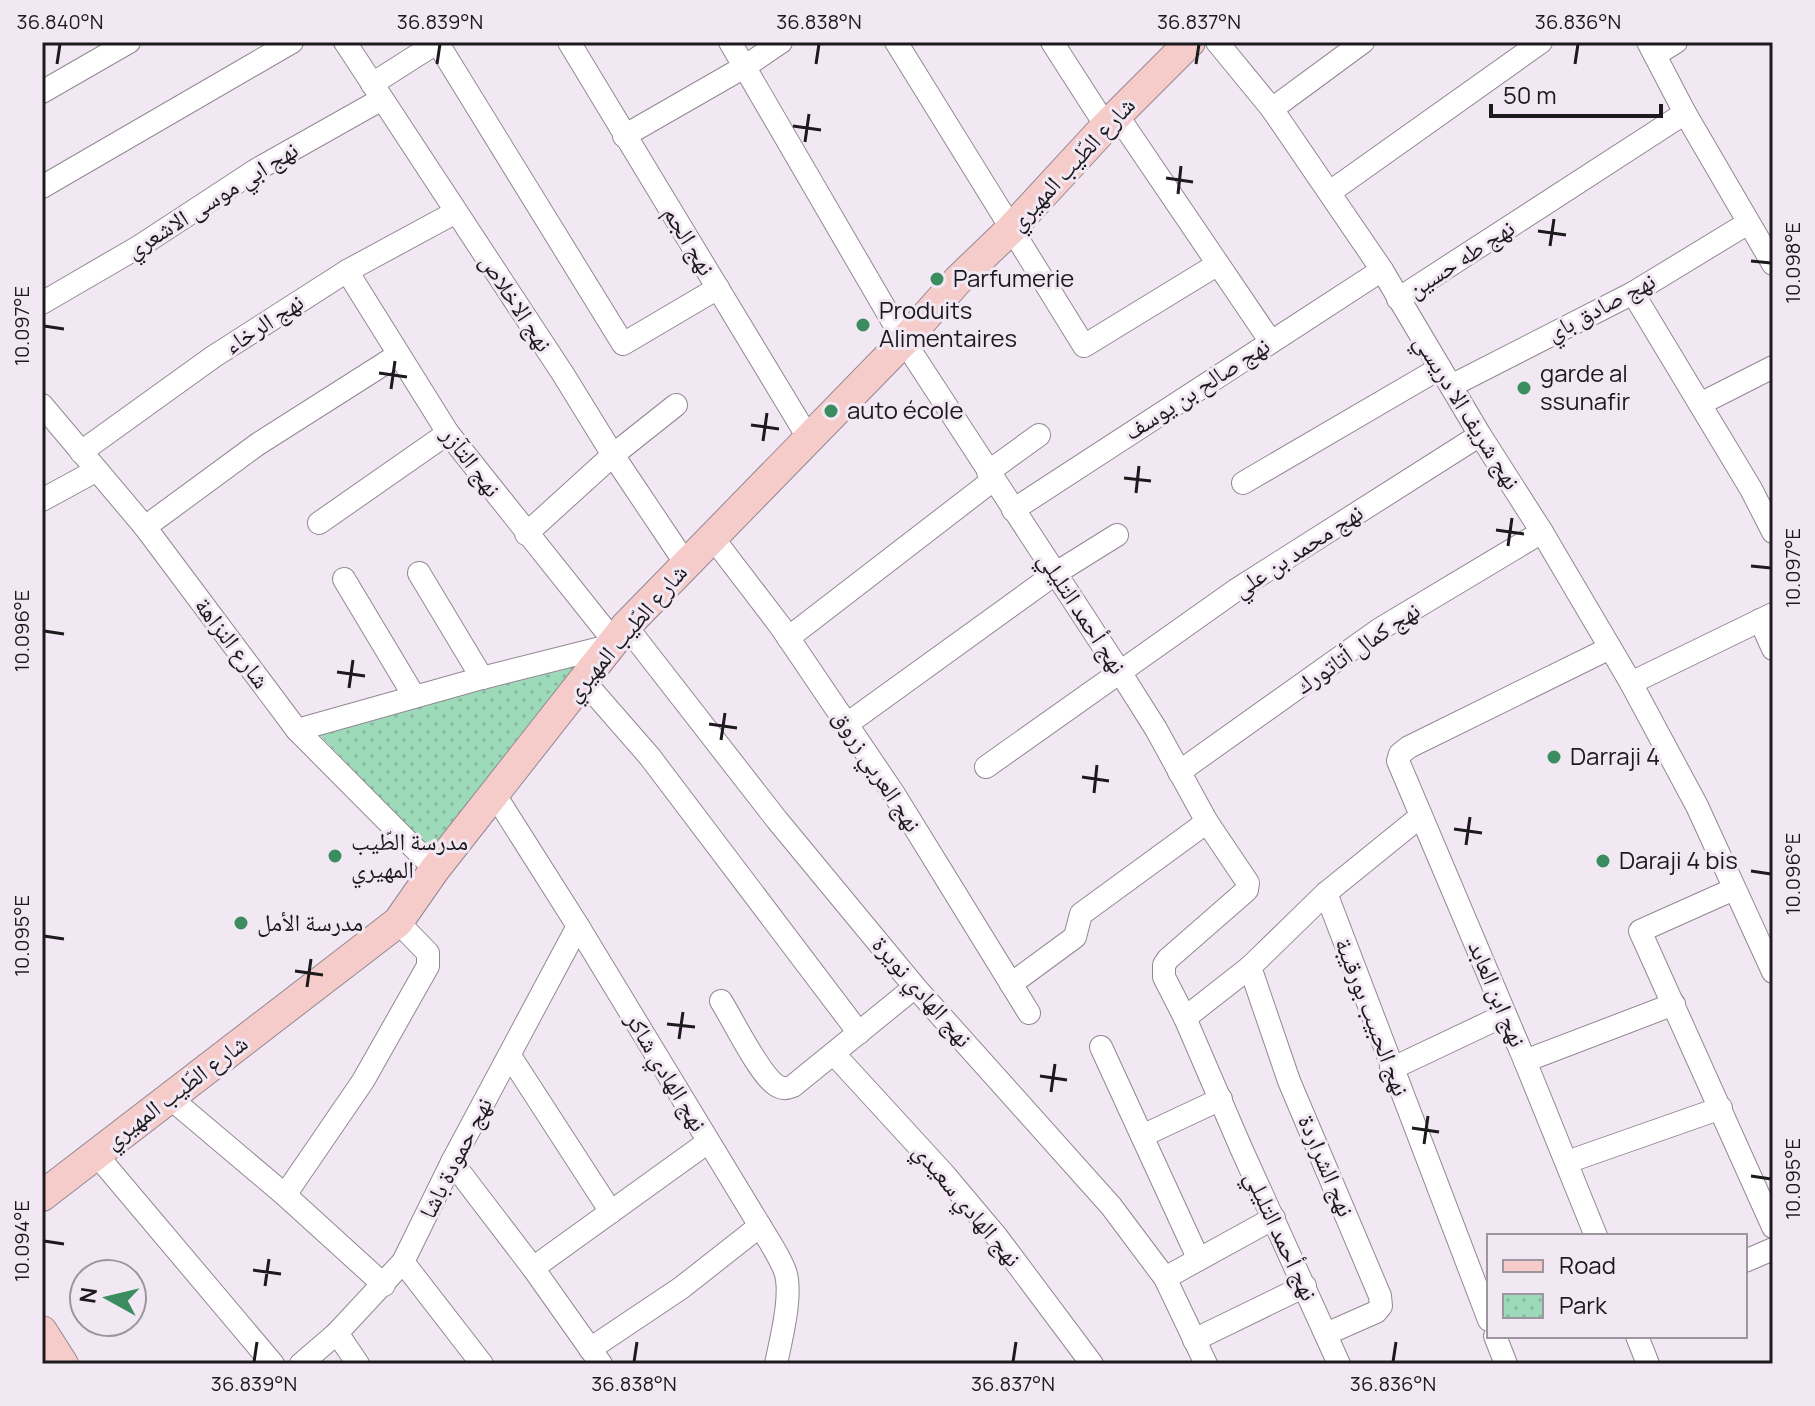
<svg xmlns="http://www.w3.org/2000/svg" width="1815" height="1406" font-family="Manrope,'Noto Naskh Arabic',sans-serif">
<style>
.park{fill:url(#park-dots)}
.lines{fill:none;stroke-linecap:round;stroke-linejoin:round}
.street-casing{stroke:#928893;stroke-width:24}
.secondary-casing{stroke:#928893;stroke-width:32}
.street{stroke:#fff;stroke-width:22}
.secondary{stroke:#f6ccca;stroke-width:30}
.ticks{fill:none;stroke:#1d1a1e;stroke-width:3}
.poi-dot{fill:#3b8d5f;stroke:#f2e8f3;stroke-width:3}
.labels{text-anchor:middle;stroke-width:6;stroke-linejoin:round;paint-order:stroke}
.street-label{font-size:24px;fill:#1d1a1e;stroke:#f2e8f3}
.poi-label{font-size:24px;fill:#1d1a1e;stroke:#f2e8f3;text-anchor:start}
.neatline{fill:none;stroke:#1d1a1e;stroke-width:3}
.ticks-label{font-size:20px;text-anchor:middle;fill:#1d1a1e}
</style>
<defs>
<pattern id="park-dots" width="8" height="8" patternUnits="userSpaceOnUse" patternTransform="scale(2)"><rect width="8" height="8" fill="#9ddaba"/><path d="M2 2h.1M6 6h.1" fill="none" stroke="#87ba9f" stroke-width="1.8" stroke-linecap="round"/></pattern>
</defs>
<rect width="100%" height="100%" fill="#f2e8f3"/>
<path class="park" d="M 595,651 L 435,856 L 316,731 Z"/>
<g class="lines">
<g class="street-casing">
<g id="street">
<path d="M 345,42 L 563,374 L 613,455 L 686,564"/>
<path d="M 437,42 L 623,344 L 718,288"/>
<path d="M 569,42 L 809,439"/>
<path d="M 730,42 L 904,341 L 1120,672 L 1156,729 L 1207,822 L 1248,883 L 1247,890 L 1168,959 L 1164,965 L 1164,977 L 1185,1018 L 1241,1148 L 1339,1364"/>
<path d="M 896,42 L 1084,346 L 1218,264"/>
<path d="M 1052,42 L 1106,126"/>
<path d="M 1217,42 L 1272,109 L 1382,270 L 1480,435 L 1542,532 L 1631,683 L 1697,806 L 1773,972"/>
<path d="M 1648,42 L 1685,113 L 1773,264"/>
<path d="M 1655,55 L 1676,42"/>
<path d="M 372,84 L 438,42"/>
<path d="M 42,92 L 129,42"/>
<path d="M 1272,109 L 1363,42"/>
<path d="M 1117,115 L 1271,342"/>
<path d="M 624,136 L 746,66 L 781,42"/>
<path d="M 42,187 L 292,42"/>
<path d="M 1330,192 L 1541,42"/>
<path d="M 347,271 L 448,433 L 613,640"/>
<path d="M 1633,293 L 1751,489 L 1773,532"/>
<path d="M 1398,299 L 1685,113"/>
<path d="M 42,303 L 140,246 L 256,170 L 382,99"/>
<path d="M 1451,386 L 1633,293 L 1748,223"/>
<path d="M 1700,404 L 1773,367"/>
<path d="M 42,405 L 145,527 L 297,730 L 435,869"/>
<path d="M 81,452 L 213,357 L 347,271 L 456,212"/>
<path d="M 988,472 L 1039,435"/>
<path d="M 1243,483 L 1440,368"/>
<path d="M 42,500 L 97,470"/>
<path d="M 1013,510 L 1382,270"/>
<path d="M 319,523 L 448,433"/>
<path d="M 145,527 L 258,444 L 398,355"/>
<path d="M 526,534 L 613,455 L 676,405"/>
<path d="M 713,538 L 781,627 L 894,794 L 1029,1013"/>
<path d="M 419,573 L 482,678"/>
<path d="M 344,579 L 414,696"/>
<path d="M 1760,620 L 1773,649"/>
<path d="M 626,626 L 777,820 L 915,987 L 1111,1206 L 1165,1278 L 1206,1364"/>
<path d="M 788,638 L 993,480"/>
<path d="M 582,679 L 650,757 L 859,1033"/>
<path d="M 1631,683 L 1773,614"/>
<path d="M 847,724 L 1056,573 L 1117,535"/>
<path d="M 297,730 L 482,678 L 609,646"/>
<path d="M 986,767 L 1236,590 L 1480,435"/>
<path d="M 1179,772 L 1380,629 L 1542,532"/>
<path d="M 495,795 L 578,926 L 760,1226 C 769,1241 779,1255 785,1271 C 793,1294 781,1339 776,1364"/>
<path d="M 1734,889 L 1640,931 L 1773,1227"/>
<path d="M 1326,893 L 1489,1320"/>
<path d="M 1250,967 L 1289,1081 L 1380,1296 L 1381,1306 L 1376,1312 L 1326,1334"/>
<path d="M 1011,984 L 1075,937 L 1081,914 L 1207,822"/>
<path d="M 721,1001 C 733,1020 759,1074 776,1085 C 782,1089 786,1089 793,1086 L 915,987"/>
<path d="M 1185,1018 L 1250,967 L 1326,893 L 1421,816"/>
<path d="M 1101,1047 L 1198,1258"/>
<path d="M 834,1054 L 944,1174 L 997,1237 L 1092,1364"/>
<path d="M 510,1056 L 611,1212"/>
<path d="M 1525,1061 L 1674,1004"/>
<path d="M 1391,1069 L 1505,1015"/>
<path d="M 169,1097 L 285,1195 L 384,1285"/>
<path d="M 1142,1136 L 1221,1099"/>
<path d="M 95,1153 L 273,1364"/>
<path d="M 452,1162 L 533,1268 L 601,1364"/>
<path d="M 1567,1162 L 1721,1108"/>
<path d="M 285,1195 L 363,1081 L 428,966 L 428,953 L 398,922"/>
<path d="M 1596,1236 L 1525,1061 L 1398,761 L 1400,754 L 1409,747 L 1610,648"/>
<path d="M 1745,1261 L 1773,1249"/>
<path d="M 403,1262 L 482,1364"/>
<path d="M 533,1268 L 708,1142"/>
<path d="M 1165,1278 L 1274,1218"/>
<path d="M 337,1333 L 358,1364"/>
<path d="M 1495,1336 L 1506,1364"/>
<path d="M 1637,1336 L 1648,1364"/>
<path d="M 1194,1340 L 1305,1286"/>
<path d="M 590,1349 L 681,1288 L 760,1226"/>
<path d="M 301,1364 L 337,1333 L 403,1262 L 452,1162 L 578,926"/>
</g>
</g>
<g class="secondary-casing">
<g id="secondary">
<path d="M 42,1196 L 398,922 L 435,869 L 626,626 L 904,341 L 958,280 L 1010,230 L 1106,126 L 1190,42"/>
<path d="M 42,1331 L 63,1364"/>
</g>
</g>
<use href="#street" class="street"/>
<use href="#secondary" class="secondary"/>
</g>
<path class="ticks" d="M 57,64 L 60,44M 437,64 L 440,44M 816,64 L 819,44M 1196,64 L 1199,44M 1575,64 L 1578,44M 793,126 L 821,130M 805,142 L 809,114M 1166,178 L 1193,182M 1178,194 L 1181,166M 1538,231 L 1566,235M 1550,246 L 1554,219M 1751,261 L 1771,263M 44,326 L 64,329M 379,373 L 407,377M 391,389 L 395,361M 751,425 L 779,429M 763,441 L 767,413M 1124,478 L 1151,481M 1136,493 L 1139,466M 1496,530 L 1524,534M 1508,546 L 1512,518M 1751,566 L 1771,568M 44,631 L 64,634M 337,672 L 365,676M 349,688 L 353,660M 709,724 L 737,728M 721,740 L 725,713M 1082,777 L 1109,781M 1094,793 L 1097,765M 1454,829 L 1482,833M 1466,845 L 1470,817M 1751,871 L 1771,874M 44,936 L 64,939M 295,971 L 323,975M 307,987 L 311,959M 667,1024 L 695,1027M 679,1039 L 683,1012M 1040,1076 L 1067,1080M 1051,1092 L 1055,1064M 1412,1128 L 1439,1132M 1424,1144 L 1428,1116M 1751,1176 L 1771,1179M 44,1241 L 64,1244M 253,1270 L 281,1274M 265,1286 L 269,1259M 254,1362 L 257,1342M 634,1362 L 637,1342M 1013,1362 L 1016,1342M 1393,1362 L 1396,1342"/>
<g class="poi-dot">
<circle cx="937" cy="279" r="8"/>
<circle cx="863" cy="325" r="8"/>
<circle cx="1524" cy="388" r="8"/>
<circle cx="831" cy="411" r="8"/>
<circle cx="1554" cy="757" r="8"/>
<circle cx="335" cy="856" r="8"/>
<circle cx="1603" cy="861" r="8"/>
<circle cx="241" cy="923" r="8"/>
</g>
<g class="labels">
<g class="street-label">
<text transform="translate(1072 164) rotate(-47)" y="8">شارع الطّيب المهيري</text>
<text transform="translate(212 200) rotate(-32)" y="8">نهج ابي موسى الاشعري</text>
<text transform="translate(689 241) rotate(59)" y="8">نهج الجم</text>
<text transform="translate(1461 259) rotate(-33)" y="8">نهج طه حسين</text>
<text transform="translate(516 303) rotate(57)" y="8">نهج الاخلاص</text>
<text transform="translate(1601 307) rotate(-28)" y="8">نهج صادق باي</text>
<text transform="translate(264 324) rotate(-33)" y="8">نهج الرخاء</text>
<text transform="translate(1197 389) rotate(-33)" y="8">نهج صالح بن يوسف</text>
<text transform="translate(1467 412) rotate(58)" y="8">نهج شريف الا دريسي</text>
<text transform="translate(471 462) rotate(53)" y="8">نهج التآزر</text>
<text transform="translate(1298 551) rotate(-33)" y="8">نهج محمد بن علي</text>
<text transform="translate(1082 613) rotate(57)" y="8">نهج أحمد التليلي</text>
<text transform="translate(626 633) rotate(-49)" y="8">شارع الطّيب المهيري</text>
<text transform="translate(232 643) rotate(53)" y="8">شارع النزاهة</text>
<text transform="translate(1358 648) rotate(-34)" y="8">نهج كمال أتاتورك</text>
<text transform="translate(877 771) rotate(57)" y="8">نهج العربي زروق</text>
<text transform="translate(922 992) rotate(49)" y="8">نهج الهادي نويرة</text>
<text transform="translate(1497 994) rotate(67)" y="8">نهج ابن العابد</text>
<text transform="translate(1372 1017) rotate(69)" y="8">نهج الحبيب بورقيبة</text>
<text transform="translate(666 1072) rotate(59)" y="8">نهج الهادي شاكر</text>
<text transform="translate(176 1092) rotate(-37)" y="8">شارع الطّيب المهيري</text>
<text transform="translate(456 1158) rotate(-63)" y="8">نهج حمودة باشا</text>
<text transform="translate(1326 1166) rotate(67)" y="8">نهج الشراردة</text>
<text transform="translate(967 1205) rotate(50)" y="8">نهج الهادي سعيدي</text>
<text transform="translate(1281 1236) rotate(65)" y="8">نهج أحمد التليلي</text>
</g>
<g class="poi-label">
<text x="953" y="287">Parfumerie</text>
<text x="879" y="319">Produits<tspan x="879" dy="28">Alimentaires</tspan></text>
<text x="1540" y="382">garde al<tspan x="1540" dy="28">ssunafir</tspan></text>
<text x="847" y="419">auto école</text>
<text x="1570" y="765">Darraji 4</text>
<text x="351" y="850">مدرسة الطّيب<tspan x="351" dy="28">المهيري</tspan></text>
<text x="1619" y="869">Daraji 4 bis</text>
<text x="257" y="931">مدرسة الأمل</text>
</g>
</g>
<rect width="1815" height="1406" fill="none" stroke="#f2e8f3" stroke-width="88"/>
<rect x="1487" y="1234" width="260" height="104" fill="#f2e8f3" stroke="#9d969e" stroke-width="2"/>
<rect x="1503" y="1260" width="40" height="12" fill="#f6ccca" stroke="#9d969e" stroke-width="2"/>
<text x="1559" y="1274" font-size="24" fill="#1d1a1e">Road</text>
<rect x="1503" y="1294" width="40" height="24" fill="url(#park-dots)" stroke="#9d969e" stroke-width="2"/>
<text x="1559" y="1314" font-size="24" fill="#1d1a1e">Park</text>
<g transform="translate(108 1298) rotate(278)"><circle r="38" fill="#f2e8f3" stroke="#9d969e" stroke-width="2"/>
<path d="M0-6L14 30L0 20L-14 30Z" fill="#3b8d5f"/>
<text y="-12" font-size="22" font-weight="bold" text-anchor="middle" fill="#1d1a1e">N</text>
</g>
<path d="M1491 104v12h170v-12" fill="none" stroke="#1d1a1e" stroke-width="4"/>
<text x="1503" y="104" font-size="24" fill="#1d1a1e" stroke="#f2e8f3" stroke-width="6" paint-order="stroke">50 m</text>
<rect x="44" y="44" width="1727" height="1318" class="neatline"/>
<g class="ticks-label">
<text x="60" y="29">36.840°N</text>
<text x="440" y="29">36.839°N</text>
<text x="819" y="29">36.838°N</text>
<text x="1199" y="29">36.837°N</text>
<text x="1578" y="29">36.836°N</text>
<text transform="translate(1793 263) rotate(-90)" y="7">10.098°E</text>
<text transform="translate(22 326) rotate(-90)" y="7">10.097°E</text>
<text transform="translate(1793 568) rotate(-90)" y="7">10.097°E</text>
<text transform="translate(22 631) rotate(-90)" y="7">10.096°E</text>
<text transform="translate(1793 874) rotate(-90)" y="7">10.096°E</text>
<text transform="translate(22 936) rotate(-90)" y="7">10.095°E</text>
<text transform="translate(1793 1179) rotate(-90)" y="7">10.095°E</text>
<text transform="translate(22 1241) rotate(-90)" y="7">10.094°E</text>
<text x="254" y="1391">36.839°N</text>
<text x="634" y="1391">36.838°N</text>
<text x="1013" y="1391">36.837°N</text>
<text x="1393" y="1391">36.836°N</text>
</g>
</svg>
